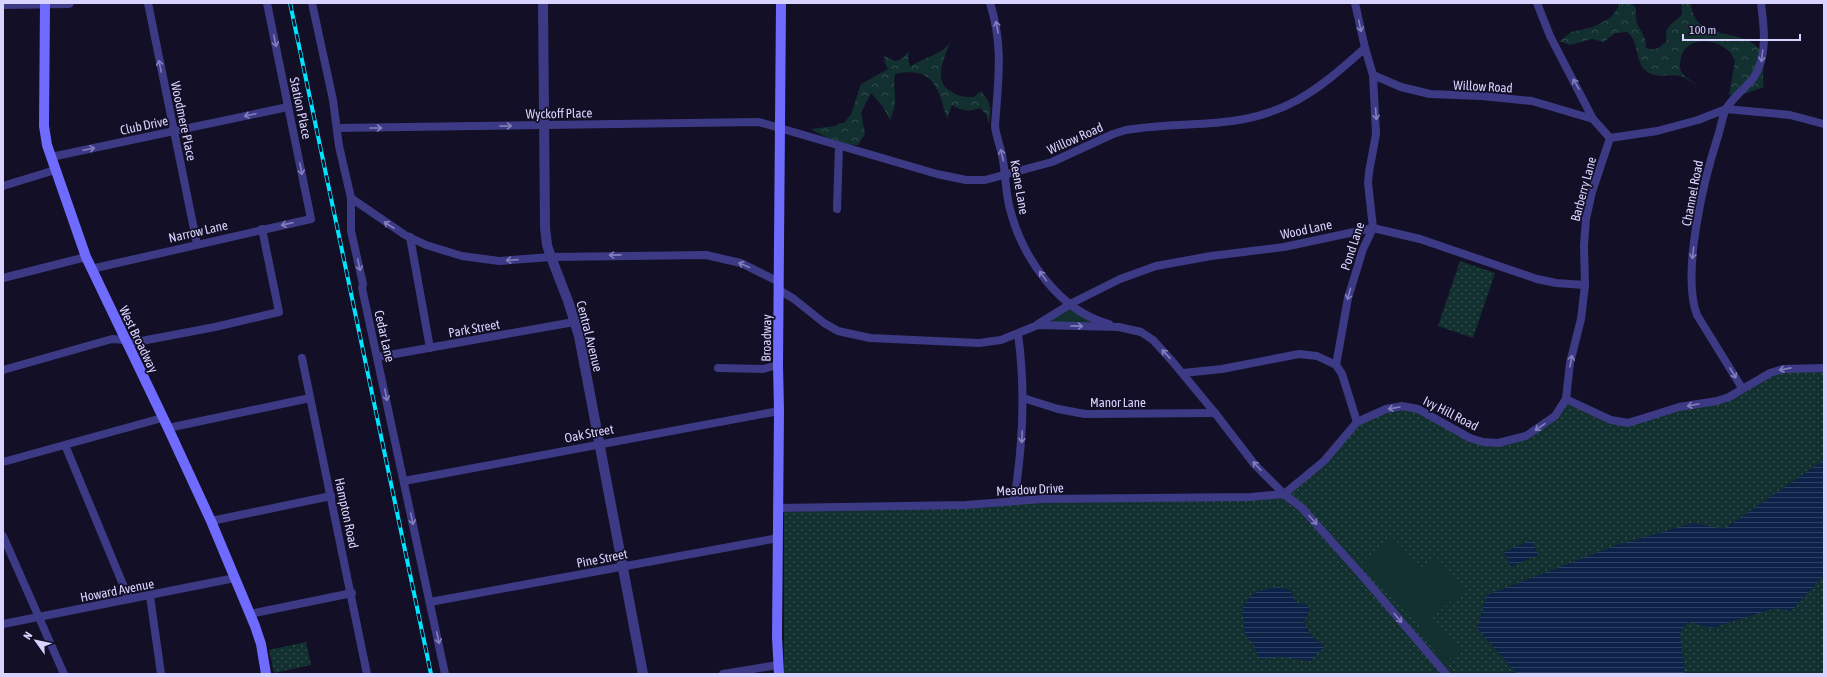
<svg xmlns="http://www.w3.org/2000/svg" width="1827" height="677" font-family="'Asap Condensed',sans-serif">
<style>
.grass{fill:url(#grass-dots)}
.forest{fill:url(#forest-crowns)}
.park{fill:#12302f}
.water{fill:url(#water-rules)}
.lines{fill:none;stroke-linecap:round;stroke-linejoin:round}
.minor{stroke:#3d3a85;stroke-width:8}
.tertiary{stroke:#3d3a85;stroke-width:10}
.secondary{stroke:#6f6bff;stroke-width:10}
.rail-casing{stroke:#00e5ff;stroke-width:4}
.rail{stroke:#130f26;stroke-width:2.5;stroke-dasharray:8;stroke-linecap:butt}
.oneway{stroke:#837fbc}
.labels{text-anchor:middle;stroke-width:3.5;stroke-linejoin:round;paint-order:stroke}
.street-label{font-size:13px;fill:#d9d4ff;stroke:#130f26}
</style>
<defs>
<pattern id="grass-dots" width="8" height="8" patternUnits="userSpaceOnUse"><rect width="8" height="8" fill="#12302f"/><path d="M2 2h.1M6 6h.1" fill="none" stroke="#344d4e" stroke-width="1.8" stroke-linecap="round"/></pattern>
<pattern id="forest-crowns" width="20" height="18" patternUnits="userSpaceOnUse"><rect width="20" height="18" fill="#12302f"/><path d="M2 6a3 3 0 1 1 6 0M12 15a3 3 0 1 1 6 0" fill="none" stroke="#344d4e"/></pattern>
<pattern id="water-rules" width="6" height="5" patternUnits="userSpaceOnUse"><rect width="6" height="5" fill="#0c2248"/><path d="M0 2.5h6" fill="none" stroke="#2f4163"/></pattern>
</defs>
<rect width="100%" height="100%" fill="#130f26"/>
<g class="grass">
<path d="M 1460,261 L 1495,273 L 1473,338 L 1438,326 Z"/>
<path d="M 1821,369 L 1824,375 L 1824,674 L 784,674 L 784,512 L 1284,494 L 1363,422 L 1386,409 L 1411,407 L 1483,442 L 1510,440 L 1537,429 L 1566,399 L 1628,423 L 1729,397 L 1770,373 Z"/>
<path d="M 306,642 L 311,665 L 274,673 L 269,650 Z"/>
</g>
<g class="forest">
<path d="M 1618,3 L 1631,3 L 1636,8 C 1633,29 1647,31 1646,48 C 1656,51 1660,48 1667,40 C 1662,27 1675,23 1682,14 L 1681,3 L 1691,3 C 1693,44 1746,26 1760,51 C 1767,62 1761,74 1764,87 L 1747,93 L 1729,95 L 1735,61 C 1733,57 1731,52 1726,49 C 1712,37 1685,38 1681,58 C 1680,63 1679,68 1682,73 C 1686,78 1692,81 1697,85 C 1692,83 1688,79 1683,77 C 1669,72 1658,81 1645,70 C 1635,61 1639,40 1627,32 L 1615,33 L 1604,42 L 1592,39 L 1570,45 L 1563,42 L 1559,42 L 1571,32 L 1593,27 L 1610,18 L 1618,8 Z"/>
<path d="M 950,43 C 944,58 933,80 950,91 C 958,96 965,98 974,97 L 981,91 C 991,103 992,108 989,124 L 986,114 L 980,108 C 969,112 961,111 952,105 L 947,119 C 938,88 934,66 895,74 C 892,94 900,98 890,120 L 883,107 L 871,93 L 861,113 L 865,134 L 858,145 C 842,145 825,138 811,129 L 835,126 L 839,123 L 844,123 L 851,114 L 861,84 L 888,69 L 885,63 L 884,56 L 895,61 L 902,59 L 909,51 L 908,59 L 910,67 C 925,56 938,57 950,43 Z"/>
</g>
<g class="park">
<path d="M 1070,306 L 1102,324 L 1043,324 Z"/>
<path d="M 1392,536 L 1421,568 L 1435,555 L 1465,589 L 1432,618 L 1460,649 L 1445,663 L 1418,631 L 1421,628 L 1362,562 Z"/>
</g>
<g class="water">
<path d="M 1824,460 L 1824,575 L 1791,611 L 1776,608 L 1711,628 L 1688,622 L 1680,633 L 1685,674 L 1517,674 L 1477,628 L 1487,595 L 1617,545 L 1693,523 L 1724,529 Z"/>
<path d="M 1532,540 L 1538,555 L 1511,567 L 1504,552 Z"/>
<path d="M 1278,587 L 1290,590 L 1296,603 L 1307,605 L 1310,610 L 1304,622 L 1310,634 L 1324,647 L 1310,661 L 1283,657 L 1259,659 L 1254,646 L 1245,633 L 1242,609 L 1248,599 L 1258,591 Z"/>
</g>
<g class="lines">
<g class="minor">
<path d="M 148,3 L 197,244"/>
<path d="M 312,3 L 333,100 L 339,146 L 351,198 L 351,231 L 363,284 L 362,288 L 445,674"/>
<path d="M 990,3 C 1004,47 998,81 995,126 C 996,136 1000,145 1002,155 C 1006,173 1005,192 1010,209 C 1022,257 1059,311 1109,324"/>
<path d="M 1355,3 L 1365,48 L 1373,75 L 1376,134 L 1369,172 L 1368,183 L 1373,228 L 1363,249 L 1348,298 L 1336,365 L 1342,374 L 1357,422"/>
<path d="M 1537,3 L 1550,36 L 1593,119 L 1610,138"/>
<path d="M 1373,75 L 1401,87 L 1430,94 L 1482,96 L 1532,101 L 1593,119"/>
<path d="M 337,128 L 759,122 L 937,174 L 966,180 L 985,180 L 1052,162 L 1113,134 L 1126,130 C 1154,125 1185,125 1214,123 C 1283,118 1315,93 1365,48"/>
<path d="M 1610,138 L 1657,131 L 1698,120 L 1726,109 L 1790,115 L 1824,124"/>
<path d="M 51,157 L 288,107"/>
<path d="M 3,186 L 55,170"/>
<path d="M 351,198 L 405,235 L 426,245 L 462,256 L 499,261 L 551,257 L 706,255 L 741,263 L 779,282"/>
<path d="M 837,209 L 839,146"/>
<path d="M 410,237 L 430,348"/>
<path d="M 91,269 L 311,219 L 267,3"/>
<path d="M 3,278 L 86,257"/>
<path d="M 779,290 L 794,299 L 824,323 L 838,331 L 870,338 L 979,343 L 1001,340 L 1038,325 L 1119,327 L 1141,332 L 1153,340 L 1172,361 L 1215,413 L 1255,465 L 1284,494 L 1302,508 L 1366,580 L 1446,674"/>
<path d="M 1038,324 L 1074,302 L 1120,279 L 1156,266 L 1211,256 L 1284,247 L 1373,228 L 1420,239 L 1537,279 L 1556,283 L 1585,285"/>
<path d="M 378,357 L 574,322"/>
<path d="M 302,358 L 367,674"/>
<path d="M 718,368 L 763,369 L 778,365"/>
<path d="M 3,370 L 112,339 L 125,340 L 131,343 L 215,327 L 279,312 L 262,229"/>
<path d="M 1183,373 L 1222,369 L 1299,354 L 1317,356 L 1336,365"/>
<path d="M 1742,388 L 1697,315 C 1681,273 1704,179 1718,136 C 1721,127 1722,117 1726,109 C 1733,97 1746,88 1754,77 C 1768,56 1764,27 1761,3"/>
<path d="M 1023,398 L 1058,409 L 1085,414 L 1215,413"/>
<path d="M 1566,399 L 1611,420 L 1628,423 L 1679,407 L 1717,401 L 1729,397 L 1770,373 L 1783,369 L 1824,368"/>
<path d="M 168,428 L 310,398"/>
<path d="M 65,445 L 129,599"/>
<path d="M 3,462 L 162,418"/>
<path d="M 404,481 L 779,411"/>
<path d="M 1284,494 L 1324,461 L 1357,422 L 1386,409 L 1402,406 L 1418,409 L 1470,438 L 1483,442 L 1498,443 L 1526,436 L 1555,416 L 1566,399 L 1570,363 L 1581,319 L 1585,285 L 1584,245 L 1586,219 L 1592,192 L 1610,138"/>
<path d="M 1014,501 C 1023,445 1026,390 1018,334"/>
<path d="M 778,508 L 966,505 L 1043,499 L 1251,497 L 1284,494"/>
<path d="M 211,521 L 331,496"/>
<path d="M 3,536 L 64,674"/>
<path d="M 150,596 L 161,674"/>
<path d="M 430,602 L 778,538"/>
<path d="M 250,614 L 352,593"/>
<path d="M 3,624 L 235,578"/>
<path d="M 723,674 L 778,665"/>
</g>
<g class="tertiary">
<path d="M 543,3 L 545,227 L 547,245 L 551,257 L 568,301 L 579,336 L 643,674"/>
<path d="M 3,4 L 69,3"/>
</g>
<g class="secondary">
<path d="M 45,3 L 44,126 L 47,145 L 86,257 L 168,428 L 211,521 L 255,626 L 261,644 L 266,674"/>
<path d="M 779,674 L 777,637 L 779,411 L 778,365 L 781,3"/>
</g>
<g class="rail-casing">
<path id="rail" d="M 290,3 L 431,674"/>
</g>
<use href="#rail" class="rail"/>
</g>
<defs><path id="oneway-shaft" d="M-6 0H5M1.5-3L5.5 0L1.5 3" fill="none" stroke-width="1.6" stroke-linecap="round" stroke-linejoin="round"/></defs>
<g class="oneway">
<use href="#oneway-shaft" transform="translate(1360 26) rotate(78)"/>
<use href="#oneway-shaft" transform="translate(997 27) rotate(-101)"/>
<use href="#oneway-shaft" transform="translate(275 41) rotate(78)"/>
<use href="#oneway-shaft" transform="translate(1762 56) rotate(97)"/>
<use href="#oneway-shaft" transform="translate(160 66) rotate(-102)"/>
<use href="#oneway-shaft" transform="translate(1576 84) rotate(-120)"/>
<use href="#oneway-shaft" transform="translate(1376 114) rotate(86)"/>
<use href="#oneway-shaft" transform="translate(250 115) rotate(168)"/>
<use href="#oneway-shaft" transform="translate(506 126) rotate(-1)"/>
<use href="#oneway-shaft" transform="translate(376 128)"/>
<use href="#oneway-shaft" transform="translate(89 149) rotate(-12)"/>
<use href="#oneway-shaft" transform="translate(1002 155) rotate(-103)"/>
<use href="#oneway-shaft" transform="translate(301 169) rotate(79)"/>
<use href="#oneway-shaft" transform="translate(287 224) rotate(167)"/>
<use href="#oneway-shaft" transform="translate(389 225) rotate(-147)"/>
<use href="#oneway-shaft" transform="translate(1693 253) rotate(96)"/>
<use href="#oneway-shaft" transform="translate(615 255) rotate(179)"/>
<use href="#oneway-shaft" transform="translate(512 260) rotate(176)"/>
<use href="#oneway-shaft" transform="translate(359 265) rotate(78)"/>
<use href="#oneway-shaft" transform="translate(744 265) rotate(-156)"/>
<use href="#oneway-shaft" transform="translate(1043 276) rotate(-126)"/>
<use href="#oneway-shaft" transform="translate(1349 294) rotate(106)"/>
<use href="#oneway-shaft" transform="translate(1077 326) rotate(1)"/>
<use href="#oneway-shaft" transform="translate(1166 354) rotate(-133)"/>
<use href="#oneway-shaft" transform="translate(1571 361) rotate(-80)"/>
<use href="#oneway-shaft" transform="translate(1785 369) rotate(169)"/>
<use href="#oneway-shaft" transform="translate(1733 373) rotate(59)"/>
<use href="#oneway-shaft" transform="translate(386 395) rotate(78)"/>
<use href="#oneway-shaft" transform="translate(1693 405) rotate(170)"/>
<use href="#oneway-shaft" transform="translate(1394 408) rotate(170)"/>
<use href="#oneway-shaft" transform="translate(1540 427) rotate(145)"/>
<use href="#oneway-shaft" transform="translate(1022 437) rotate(93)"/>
<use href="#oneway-shaft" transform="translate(1257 466) rotate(-132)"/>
<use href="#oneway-shaft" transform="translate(412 519) rotate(78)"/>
<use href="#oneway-shaft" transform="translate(1313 520) rotate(48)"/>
<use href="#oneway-shaft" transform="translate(1398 618) rotate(50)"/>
<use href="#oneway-shaft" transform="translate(438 638) rotate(78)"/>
</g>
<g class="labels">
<g class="street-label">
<text transform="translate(1483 86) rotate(3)" y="5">Willow Road</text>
<text transform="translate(301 108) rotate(78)" y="5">Station Place</text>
<text transform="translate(559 113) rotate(-1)" y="5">Wyckoff Place</text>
<text transform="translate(184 121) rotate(78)" y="5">Woodmere Place</text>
<text transform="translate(144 125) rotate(-12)" y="5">Club Drive</text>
<text transform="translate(1075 138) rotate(-24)" y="5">Willow Road</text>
<text transform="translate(1020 187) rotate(80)" y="5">Keene Lane</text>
<text transform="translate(1583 189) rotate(-75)" y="5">Barberry Lane</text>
<text transform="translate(1692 193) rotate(-79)" y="5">Channel Road</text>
<text transform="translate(1306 229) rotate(-12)" y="5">Wood Lane</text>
<text transform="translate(198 231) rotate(-13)" y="5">Narrow Lane</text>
<text transform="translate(1352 246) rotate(-72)" y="5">Pond Lane</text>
<text transform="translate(474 328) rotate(-10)" y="5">Park Street</text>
<text transform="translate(385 336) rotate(77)" y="5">Cedar Lane</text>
<text transform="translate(590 336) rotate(76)" y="5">Central Avenue</text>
<text transform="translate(766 338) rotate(-89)" y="5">Broadway</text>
<text transform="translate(139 339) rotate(64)" y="5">West Broadway</text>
<text x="1118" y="407">Manor Lane</text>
<text transform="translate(1451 413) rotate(27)" y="5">Ivy Hill Road</text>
<text transform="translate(589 433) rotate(-11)" y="5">Oak Street</text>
<text transform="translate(1030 489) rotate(-3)" y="5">Meadow Drive</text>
<text transform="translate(347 513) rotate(78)" y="5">Hampton Road</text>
<text transform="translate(602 558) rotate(-11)" y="5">Pine Street</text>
<text transform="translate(117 590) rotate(-11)" y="5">Howard Avenue</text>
</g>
</g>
<rect width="1827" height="677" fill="none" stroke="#d9d4ff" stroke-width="8"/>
<g transform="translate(36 641) rotate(303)" stroke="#130f26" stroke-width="3" paint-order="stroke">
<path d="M0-3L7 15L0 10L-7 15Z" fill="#d9d4ff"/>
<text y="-6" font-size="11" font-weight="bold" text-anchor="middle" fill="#d9d4ff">N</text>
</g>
<path d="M1683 34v6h117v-6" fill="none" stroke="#d9d4ff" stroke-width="2"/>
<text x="1689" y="34" font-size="12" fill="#d9d4ff" stroke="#130f26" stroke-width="3" paint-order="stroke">100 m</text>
</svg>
